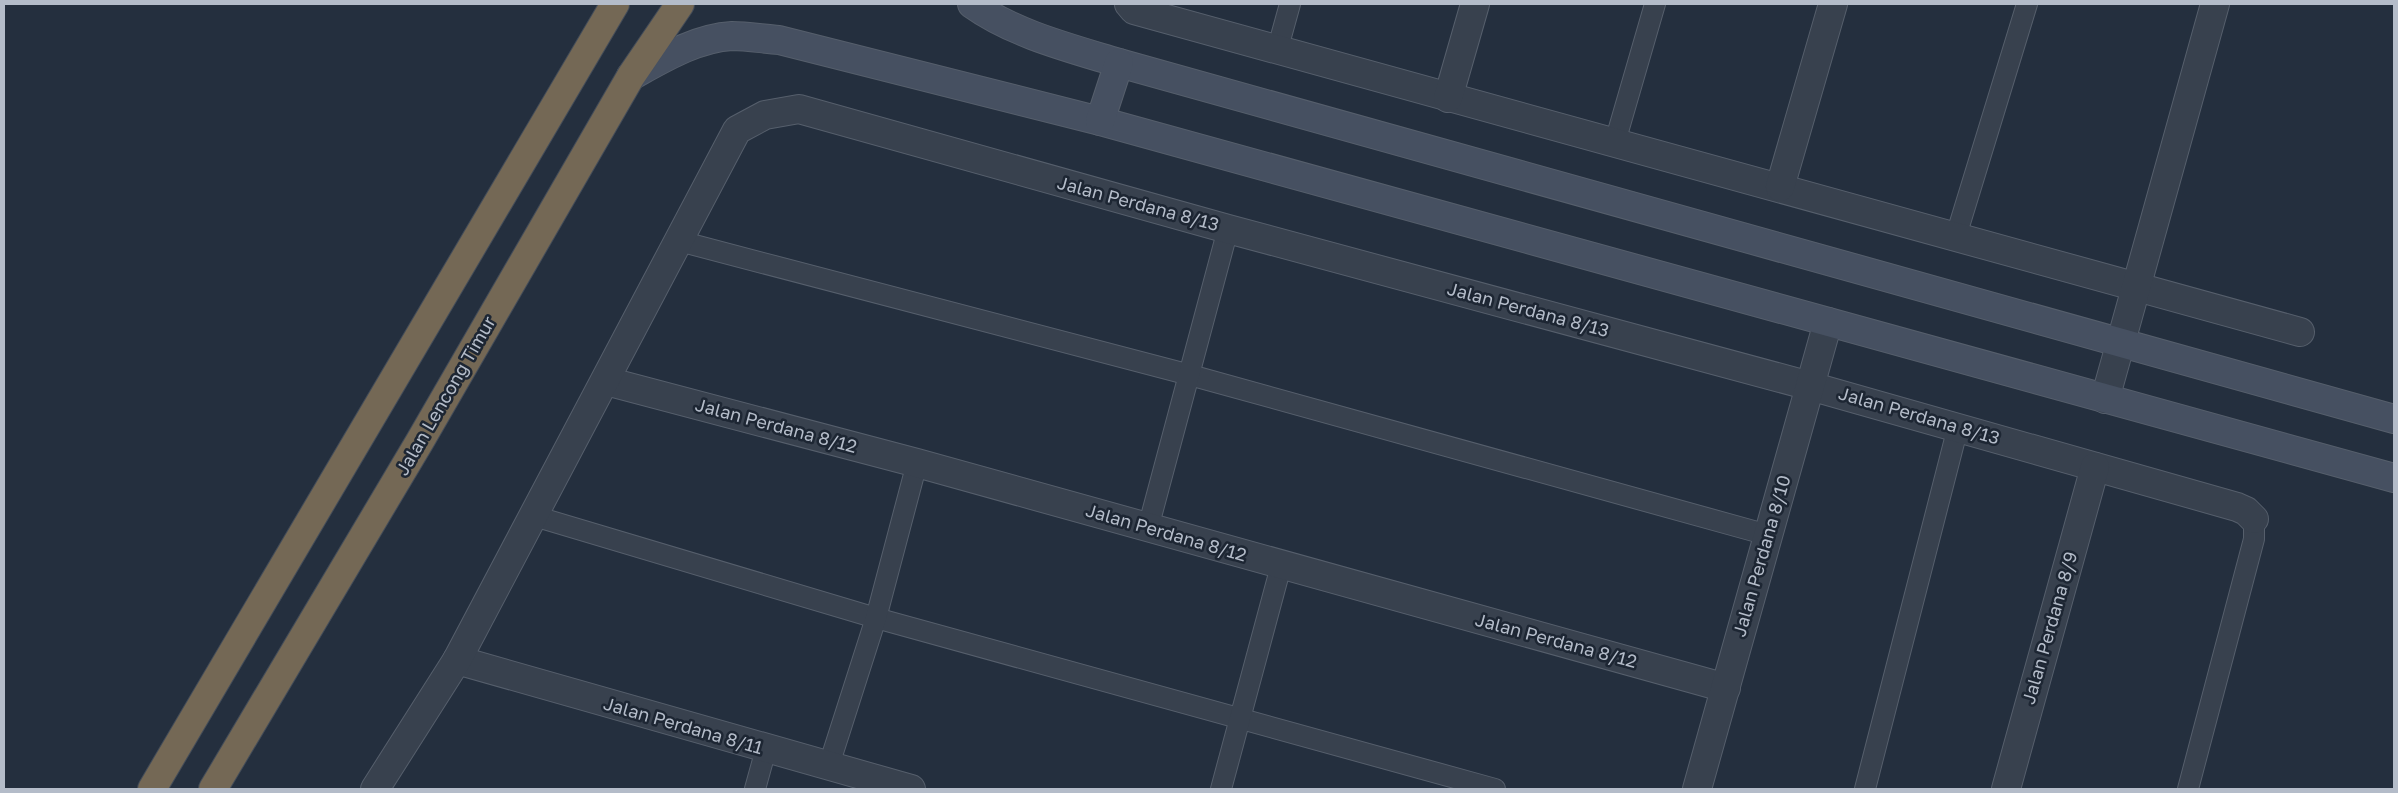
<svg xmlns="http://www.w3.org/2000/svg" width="2398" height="793" font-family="'Golos Text',sans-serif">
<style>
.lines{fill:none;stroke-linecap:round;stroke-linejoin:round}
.lane-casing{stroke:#565f6c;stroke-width:22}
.street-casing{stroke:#565f6c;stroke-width:30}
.secondary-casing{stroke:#565f6c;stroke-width:30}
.highway-casing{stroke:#434c59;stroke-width:30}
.lane{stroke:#38414e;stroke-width:20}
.street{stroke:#38414e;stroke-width:28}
.secondary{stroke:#465061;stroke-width:28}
.highway{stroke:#746855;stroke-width:28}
.labels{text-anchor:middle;stroke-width:5;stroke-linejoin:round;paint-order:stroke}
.street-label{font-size:18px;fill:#b4bcc9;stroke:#1d2633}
</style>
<rect width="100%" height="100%" fill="#242f3e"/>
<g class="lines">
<g class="lane-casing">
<g id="lane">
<path d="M 1277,51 L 1290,4"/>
<path d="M 1615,142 L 1655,4"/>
<path d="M 1956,236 L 2027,4"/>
<path d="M 679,241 L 1190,375 L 1768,535"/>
<path d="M 534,516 L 876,618 L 1495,789"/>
<path d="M 1148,528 L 1228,229"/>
<path d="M 828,768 L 876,618 L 917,463"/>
<path d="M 755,789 L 766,749"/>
<path d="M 1221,789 L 1281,566"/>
<path d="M 1865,789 L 1958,427"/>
<path d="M 2188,789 L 2254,539 L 2254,519"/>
</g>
</g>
<g class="street-casing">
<g id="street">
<path d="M 1129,4 L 1134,10 L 2300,332"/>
<path d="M 1448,98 L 1475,4"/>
<path d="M 1780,187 L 1833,4"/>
<path d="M 606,381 L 917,463 L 1726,688"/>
<path d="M 2105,399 L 2215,4"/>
<path d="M 457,660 L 911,789"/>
<path d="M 375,789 L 457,660 L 737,130 L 765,115 L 799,109 L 1228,229 L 1810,386 L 2237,507 L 2246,511 L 2254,519"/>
<path d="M 1697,789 L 1828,322"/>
<path d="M 2006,789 L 2095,467"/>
</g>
</g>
<g class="secondary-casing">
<g id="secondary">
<path d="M 972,4 C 1014,34 1070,48 1119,63 L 2394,419"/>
<path d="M 631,76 C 662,59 696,38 732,36 C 747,36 764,39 779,40 L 1100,121 L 2394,478"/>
<path d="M 1100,121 L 1119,63"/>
</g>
</g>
<g class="highway-casing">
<g id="highway">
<path d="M 152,789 L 615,4"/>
<path d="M 213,789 L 420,441 L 631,76 L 680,4"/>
</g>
</g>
<use href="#lane" class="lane"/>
<use href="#street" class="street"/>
<use href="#secondary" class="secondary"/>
<use href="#highway" class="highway"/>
</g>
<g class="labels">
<g class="street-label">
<text transform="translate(1138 204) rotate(15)" y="6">Jalan Perdana 8/13</text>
<text transform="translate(1528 310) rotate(15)" y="6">Jalan Perdana 8/13</text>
<text transform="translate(446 396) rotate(-60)" y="6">Jalan Lencong Timur</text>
<text transform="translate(1919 416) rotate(16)" y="6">Jalan Perdana 8/13</text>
<text transform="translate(776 426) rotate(15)" y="6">Jalan Perdana 8/12</text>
<text transform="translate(1166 533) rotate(16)" y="6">Jalan Perdana 8/12</text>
<text transform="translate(1762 556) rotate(-74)" y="6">Jalan Perdana 8/10</text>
<text transform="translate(2050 628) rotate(-74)" y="6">Jalan Perdana 8/9</text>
<text transform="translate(1556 641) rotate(15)" y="6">Jalan Perdana 8/12</text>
<text transform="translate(683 726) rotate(16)" y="6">Jalan Perdana 8/11</text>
</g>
</g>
<rect width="2398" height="793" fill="none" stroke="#b4bcc9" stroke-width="10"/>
</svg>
